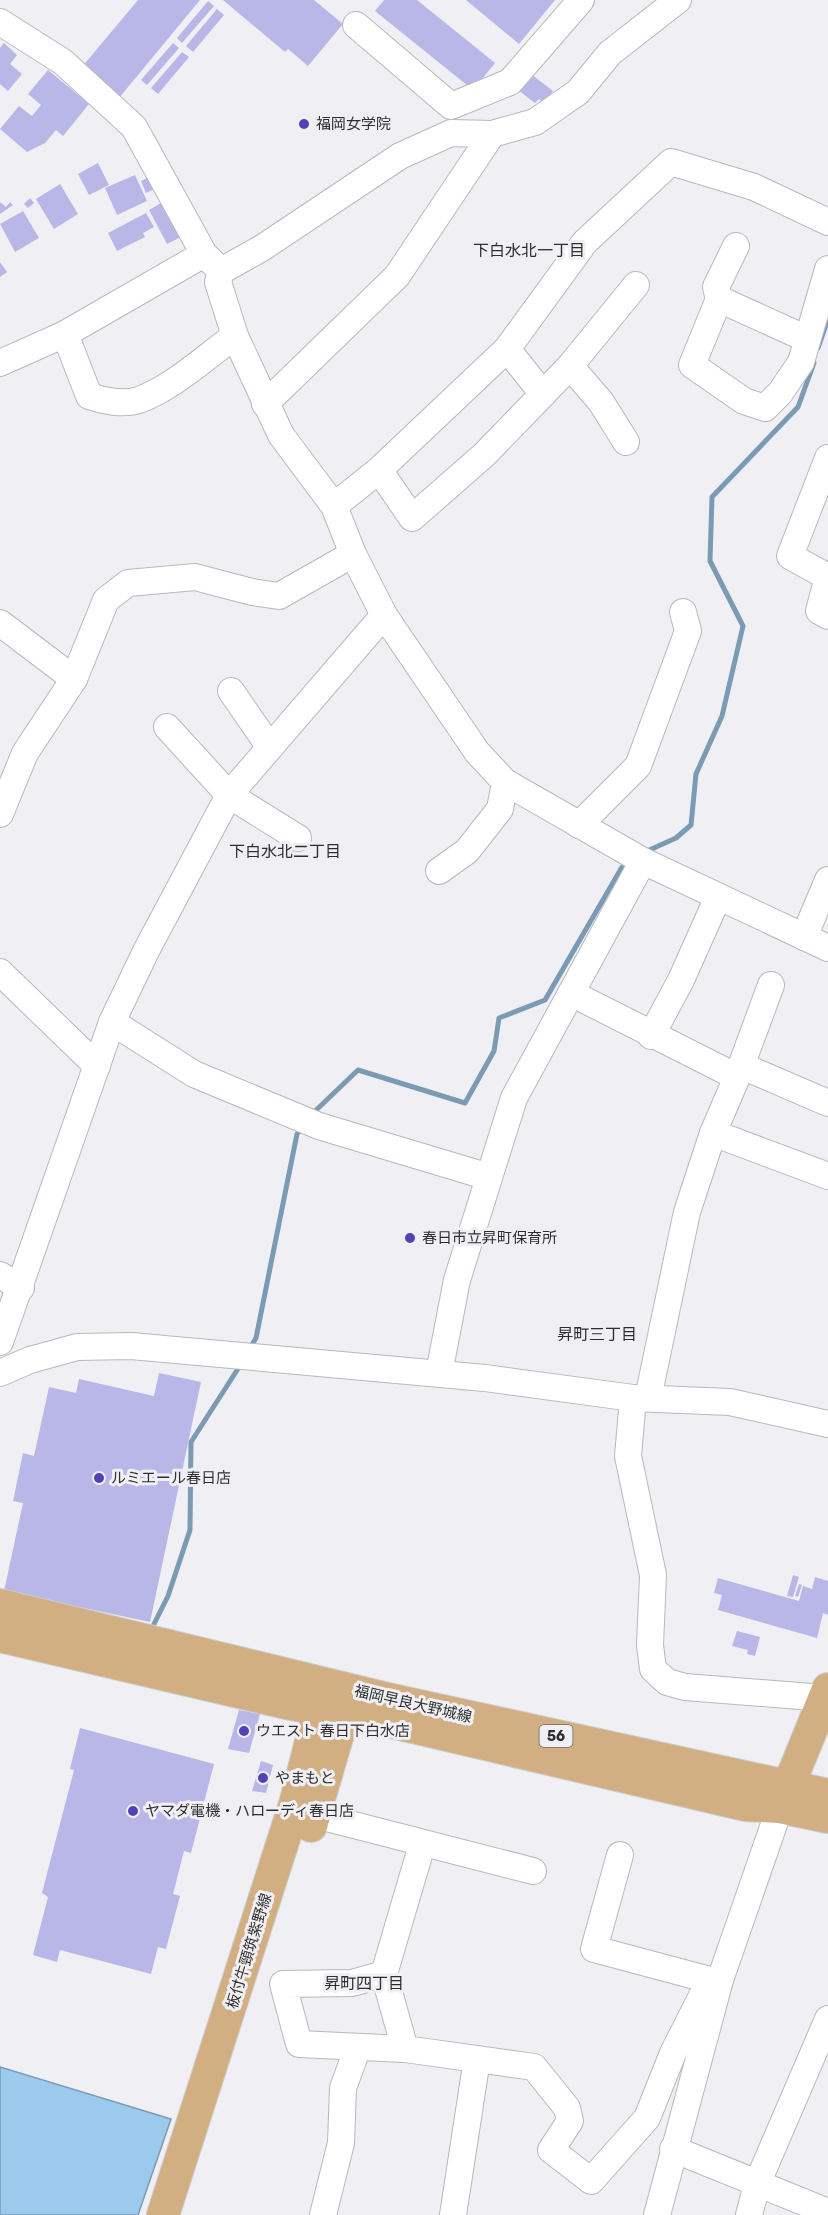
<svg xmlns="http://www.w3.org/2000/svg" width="828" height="2215" font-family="Rubik,'Noto Sans JP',sans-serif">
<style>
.water{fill:#9ccaed;stroke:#7b9bb4;stroke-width:1.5}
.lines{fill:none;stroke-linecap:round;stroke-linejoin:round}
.stream{stroke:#7b9bb4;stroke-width:5}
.building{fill:#b9b6e8}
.minor-casing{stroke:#b8b8bc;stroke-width:28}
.major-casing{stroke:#cdcdcd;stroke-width:34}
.minor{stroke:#fff;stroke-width:26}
.major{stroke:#d1af83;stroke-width:32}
.poi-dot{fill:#533fb6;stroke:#f0f0f4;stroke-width:2}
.labels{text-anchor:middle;stroke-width:6;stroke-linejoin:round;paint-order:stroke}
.shield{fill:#f0f0f4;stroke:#68686a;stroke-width:1.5}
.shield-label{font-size:14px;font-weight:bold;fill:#2e2e2f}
.poi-label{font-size:15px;fill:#2e2e2f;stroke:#f0f0f4;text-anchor:start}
.street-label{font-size:15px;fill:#2e2e2f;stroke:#f0f0f4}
.neighbourhood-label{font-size:16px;fill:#2e2e2f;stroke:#f0f0f4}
</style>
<rect width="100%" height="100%" fill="#f0f0f4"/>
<path class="water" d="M 0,2067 L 171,2119 L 138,2215 L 0,2215 Z"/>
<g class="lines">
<g class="stream">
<path d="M 818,348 L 828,319"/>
<path d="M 645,852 L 676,838 L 691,825 L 696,774 L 722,716 L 743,626 L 710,561 L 712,497 L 798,407 L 814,363"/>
<path d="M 311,1115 L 358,1070 L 465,1103 L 494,1051 L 499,1018 L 545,1000 L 622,867 L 630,862"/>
<path d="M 250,1348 L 256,1338 L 297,1134 L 302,1128"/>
<path d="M 150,1632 L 168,1596 L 190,1530 L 191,1442 L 241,1364"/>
</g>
</g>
<g class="building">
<path d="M 138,0 L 200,0 L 119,98 L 82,67 Z"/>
<path d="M 223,0 L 314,0 L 343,24 L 308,66 L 288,49 L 285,52 Z"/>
<path d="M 384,0 L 417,0 L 495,63 L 473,90 L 375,11 Z"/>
<path d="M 466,0 L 555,0 L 519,44 Z"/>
<path d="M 208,1 L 214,6 L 182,43 L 177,38 Z"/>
<path d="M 217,9 L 224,15 L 193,52 L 186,46 Z"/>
<path d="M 4,43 L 17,55 L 10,64 L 22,74 L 8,91 L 0,84 L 0,48 Z"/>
<path d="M 173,43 L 179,48 L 147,85 L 141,80 Z"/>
<path d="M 182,52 L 189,57 L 158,94 L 151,88 Z"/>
<path d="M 48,70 L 89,104 L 63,136 L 56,130 L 45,143 L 27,152 L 0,129 L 19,106 L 32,116 L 41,105 L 28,94 Z"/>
<path d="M 527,71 L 553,91 L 544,103 L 539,99 L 535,103 L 514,87 Z"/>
<path d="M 98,163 L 109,185 L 89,195 L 78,174 Z"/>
<path d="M 135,175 L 147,201 L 117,215 L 105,188 Z"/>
<path d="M 151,176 L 157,188 L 146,193 L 141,181 Z"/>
<path d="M 60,184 L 78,214 L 54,229 L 36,199 Z"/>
<path d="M 30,198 L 34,203 L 28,208 L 24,204 Z"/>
<path d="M 0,202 L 6,207 L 10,202 L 13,205 L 0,214 Z"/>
<path d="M 163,202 L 181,237 L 167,244 L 149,210 Z"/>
<path d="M 23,211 L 39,238 L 15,252 L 0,224 Z"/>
<path d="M 146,213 L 154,227 L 143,233 L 145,237 L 117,251 L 108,233 Z"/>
<path d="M 0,262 L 7,272 L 0,277 Z"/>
<path d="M 159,1373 L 201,1382 L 150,1622 L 4,1591 L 23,1503 L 13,1501 L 23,1453 L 34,1456 L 49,1387 L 76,1393 L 79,1379 L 154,1396 Z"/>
<path d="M 793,1575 L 799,1577 L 793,1597 L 787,1596 Z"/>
<path d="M 815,1577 L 828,1581 L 828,1615 L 823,1613 L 817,1638 L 718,1610 L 722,1595 L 714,1593 L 718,1578 L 799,1601 L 803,1586 L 812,1589 Z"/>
<path d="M 799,1584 L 802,1585 L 798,1597 L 795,1596 Z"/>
<path d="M 737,1631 L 760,1637 L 755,1656 L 747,1654 L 748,1650 L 732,1646 Z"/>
<path d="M 239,1710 L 260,1714 L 249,1753 L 228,1749 Z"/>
<path d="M 80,1728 L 214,1764 L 191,1853 L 184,1851 L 173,1894 L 180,1896 L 166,1949 L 158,1947 L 151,1974 L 60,1950 L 57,1962 L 33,1955 L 48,1897 L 42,1893 L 74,1770 L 70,1769 Z"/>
<path d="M 261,1761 L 273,1765 L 266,1793 L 252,1791 Z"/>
</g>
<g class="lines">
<g class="minor-casing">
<g id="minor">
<path d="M 0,22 L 63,62 L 134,127 L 204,254 L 221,271 L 218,282 L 235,336 L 281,435 L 334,506 L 353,554 L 384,615 L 477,752 L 505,782 L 643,861 L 828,948"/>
<path d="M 356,25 L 451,106 L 510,82 L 581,0"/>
<path d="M 736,246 L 716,287 L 719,299 L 692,365 L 744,401 L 765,408 L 780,393 L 801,362 L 828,269"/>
<path d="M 221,271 L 262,248 L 400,156 L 451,133 L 492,134 L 535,122 L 578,92 L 610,53 L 678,0"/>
<path d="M 719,299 L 807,339"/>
<path d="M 65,334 L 89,396 C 103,401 124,405 139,400 C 174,387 205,357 235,336"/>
<path d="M 507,349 L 585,242 L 671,162 L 754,187 L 828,222"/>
<path d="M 0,363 L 65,334 L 204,254"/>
<path d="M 570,366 L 601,402 L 626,442"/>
<path d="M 543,394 L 570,366 L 636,285"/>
<path d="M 265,404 L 397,276 L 492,134"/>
<path d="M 828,458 L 790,556 L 828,577 L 819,611 L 828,616"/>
<path d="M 334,506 L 379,470 L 507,349 L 543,394 L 485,454 L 412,518 L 379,470"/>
<path d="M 0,623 L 74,679"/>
<path d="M 231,691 L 269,746"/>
<path d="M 167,727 L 229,795 L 298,838"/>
<path d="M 0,814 L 25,753 L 74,679 L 106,600 L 128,583 L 195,577 L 252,592 L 279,596 L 353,554"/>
<path d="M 579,825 L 638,766 L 688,631 L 683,612"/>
<path d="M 439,871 L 467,851 L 500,809 L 505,782"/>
<path d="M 804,937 L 828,880"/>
<path d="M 0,972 L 97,1066"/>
<path d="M 571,993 L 737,1077 L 771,985"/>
<path d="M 112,1022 L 194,1074 L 319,1126 L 489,1177"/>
<path d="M 651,1036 L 681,980 L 718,897"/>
<path d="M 742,1066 L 828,1103"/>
<path d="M 713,1133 L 828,1176"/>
<path d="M 0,1275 L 21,1288"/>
<path d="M 0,1342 L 112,1022 L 146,951 L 229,795 L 384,615"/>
<path d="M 0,1373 L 30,1360 L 77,1347 L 131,1346 L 485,1378 L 633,1398 L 730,1402 L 828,1424"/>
<path d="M 439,1373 L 457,1280 L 514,1098 L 643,861"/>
<path d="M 633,1398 L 628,1456 L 653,1575 L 650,1645 L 653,1669 L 667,1682 L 685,1687 L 825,1698"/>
<path d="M 648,1398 L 687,1212 L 713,1133 L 737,1077"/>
<path d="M 315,1815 L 533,1871"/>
<path d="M 422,1845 L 384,1974 L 405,2049 L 534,2067 L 567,2108 L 570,2121 L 551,2150 L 591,2181 L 647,2118 L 673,2053 L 710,1980 L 720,1980"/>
<path d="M 620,1855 L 594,1949 L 710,1980"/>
<path d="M 384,1974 L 352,1983 L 283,1984 L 299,2044 L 405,2049"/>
<path d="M 673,2149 L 828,2212"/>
<path d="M 323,2215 L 341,2143 L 343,2088 L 358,2047"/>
<path d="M 453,2215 L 477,2059"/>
<path d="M 657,2215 L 720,1980 L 780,1807"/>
<path d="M 749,2215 L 757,2184 L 828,2019"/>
</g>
</g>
<g class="major-casing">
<g id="major">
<path d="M 0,1605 L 388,1699 L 828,1795"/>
<path d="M 0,1636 L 286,1703 L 391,1722 L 745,1805 L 780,1807 L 828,1817"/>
<path d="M 781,1804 L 828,1689"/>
<path d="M 311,1826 L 350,1693"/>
<path d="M 163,2215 L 295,1804 L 324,1691"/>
</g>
</g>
<use href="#minor" class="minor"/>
<use href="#major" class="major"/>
</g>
<g class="poi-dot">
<circle cx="304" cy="124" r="6"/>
<circle cx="410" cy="1238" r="6"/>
<circle cx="99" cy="1478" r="6"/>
<circle cx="244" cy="1731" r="6"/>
<circle cx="263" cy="1778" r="6"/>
<circle cx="133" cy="1811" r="6"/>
</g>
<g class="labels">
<rect class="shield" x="539.5" y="1725" width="33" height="22" rx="4.5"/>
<g class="shield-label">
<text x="556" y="1741">56</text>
</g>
<g class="poi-label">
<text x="316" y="129">福岡女学院</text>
<text x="422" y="1243">春日市立昇町保育所</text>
<text x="111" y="1483">ルミエール春日店</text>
<text x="256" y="1736">ウエスト 春日下白水店</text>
<text x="275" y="1783">やまもと</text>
<text x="145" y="1816">ヤマダ電機・ハローディ春日店</text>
</g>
<g class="street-label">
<text transform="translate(413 1704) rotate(13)" y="5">福岡早良大野城線</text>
<text transform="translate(249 1951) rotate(-73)" y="5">板付牛頸筑紫野線</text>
</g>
<g class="neighbourhood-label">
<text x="529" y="256">下白水北一丁目</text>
<text x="285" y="857">下白水北二丁目</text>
<text x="597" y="1340">昇町三丁目</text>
<text x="364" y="1989">昇町四丁目</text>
</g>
</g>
</svg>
